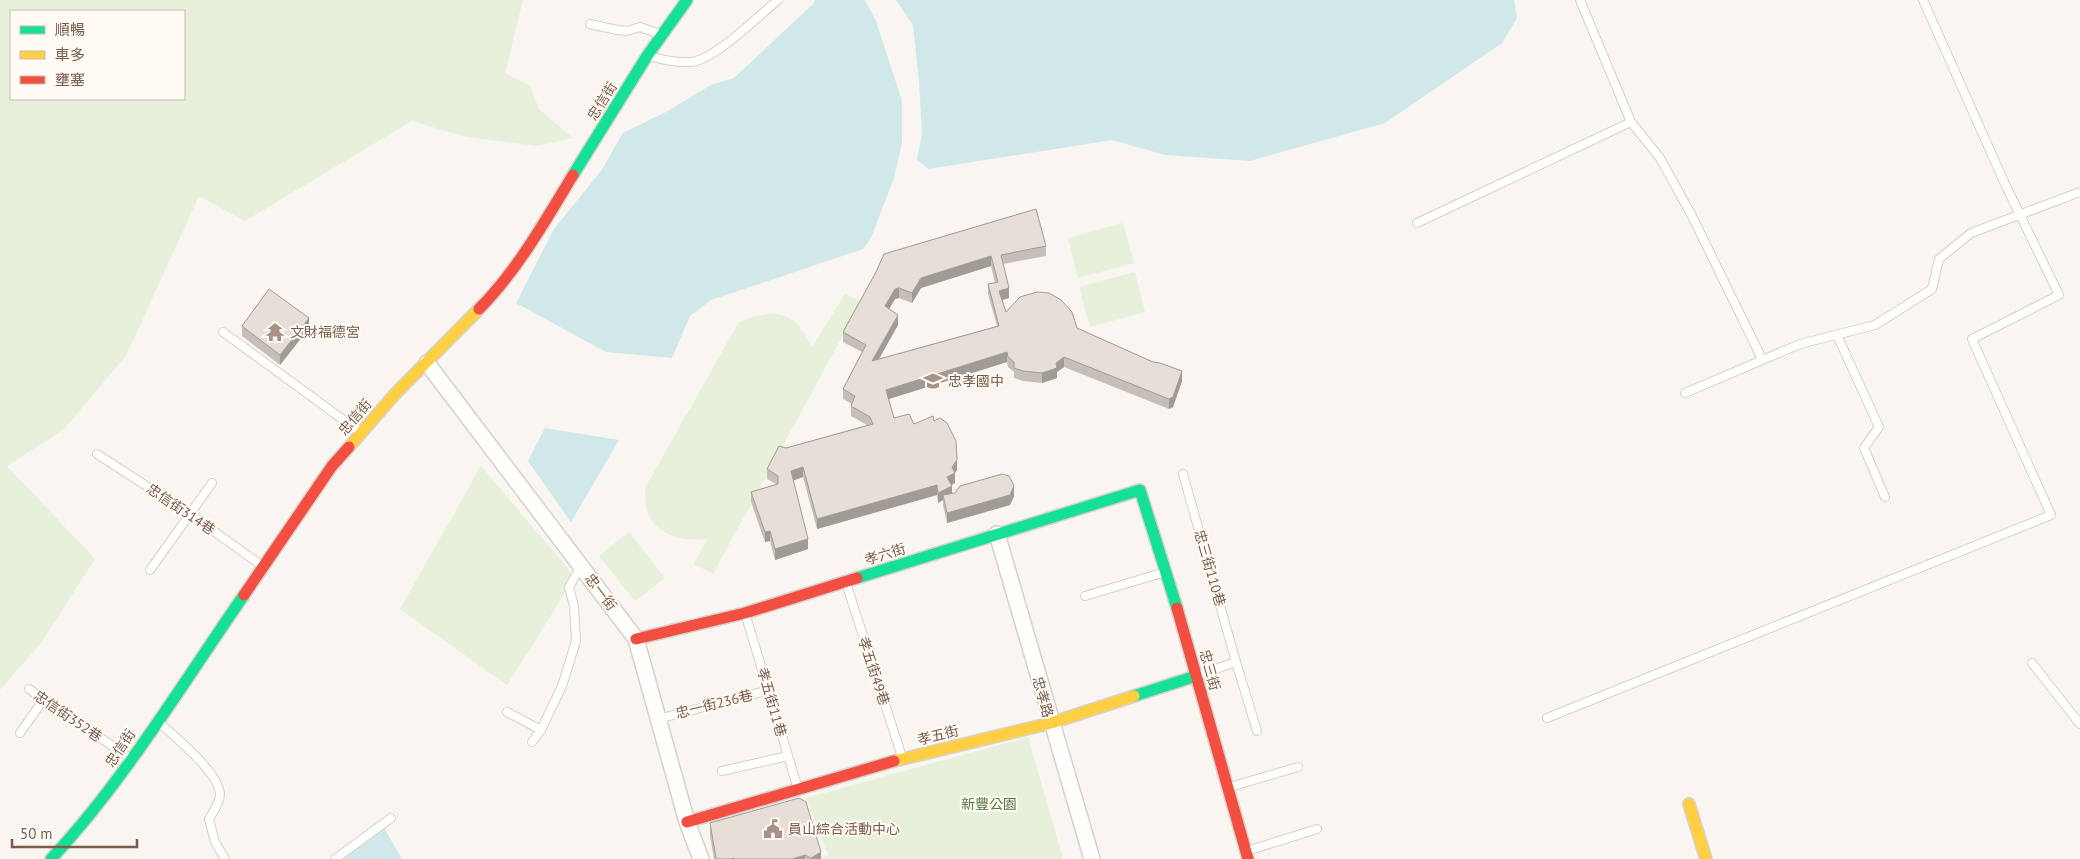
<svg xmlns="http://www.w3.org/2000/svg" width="2080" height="859" font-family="'PT Sans','Noto Sans TC',sans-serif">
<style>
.green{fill:#e7f0db;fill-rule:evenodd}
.water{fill:#d0e8ea}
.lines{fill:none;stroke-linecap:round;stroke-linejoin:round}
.lane-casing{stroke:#d7d1cb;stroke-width:10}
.street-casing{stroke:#d7d1cb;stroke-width:18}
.fast-casing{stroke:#d9d2cb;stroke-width:14}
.slow-casing{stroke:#d9d2cb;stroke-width:14}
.jam-casing{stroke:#d9d2cb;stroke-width:14}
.lane{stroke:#fefefd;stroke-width:8}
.street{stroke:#fefefd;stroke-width:15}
.fast{stroke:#16e098;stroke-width:11}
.slow{stroke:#ffcf43;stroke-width:11}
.jam{stroke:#f24e42;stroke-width:11}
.wall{fill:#c6bfb9;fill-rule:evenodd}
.shaded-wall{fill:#a19b96}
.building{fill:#e6ded7;stroke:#a19b96;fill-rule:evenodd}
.labels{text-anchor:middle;stroke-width:4;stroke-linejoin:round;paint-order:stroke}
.street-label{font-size:14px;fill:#7a5c4d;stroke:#fffaf3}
.poi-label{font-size:14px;fill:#7a5c4d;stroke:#fffaf3;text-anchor:start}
.park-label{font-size:14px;fill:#537a41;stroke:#fffaf3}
</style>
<rect width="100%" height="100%" fill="#f9f5f0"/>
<g class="green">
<path d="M 0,0 L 523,0 L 505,73 L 530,86 L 539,109 L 573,138 L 537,146 L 466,137 L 412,121 L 245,221 L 199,196 L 126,356 L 64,429 L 7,466 L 95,559 L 40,644 L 0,690 ZM 11,11 L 184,11 L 184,99 L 11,99 Z"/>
<path d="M 1123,223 L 1134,263 L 1078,278 L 1068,238 Z"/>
<path d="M 1135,272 L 1145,312 L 1090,327 L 1079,287 Z"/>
<path d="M 845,294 L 861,302 L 713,574 L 694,564 L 707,539 C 683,542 653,535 646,508 C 645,502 646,494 645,488 L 739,322 C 775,307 795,311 812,347 Z"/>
<path d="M 481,466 L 575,577 L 507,685 L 400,609 Z"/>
<path d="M 629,532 L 665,578 L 635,601 L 599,556 Z"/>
<path d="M 1028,737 L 1063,859 L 815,859 L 828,855 L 806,798 Z"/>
</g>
<g class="water">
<path d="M 815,0 L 865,0 L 876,21 L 902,101 L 902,143 L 894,178 L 871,238 L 863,249 L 711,300 L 690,316 L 672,358 L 606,352 L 516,303 L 554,229 L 601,171 L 623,133 L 666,112 L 711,85 L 734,78 L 813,4 Z"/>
<path d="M 896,0 L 1514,0 L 1517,18 L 1502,43 L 1385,123 L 1250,161 L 1165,155 L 1112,140 L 928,169 L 917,159 L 922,133 L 919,82 L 913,25 Z"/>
<path d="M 545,428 L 619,440 L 571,522 L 528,461 Z"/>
<path d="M 384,828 L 402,859 L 340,859 Z"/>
</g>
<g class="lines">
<g class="lane-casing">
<g id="lane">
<path d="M 1580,0 L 1631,122 L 1660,158 L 1692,216 L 1762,359"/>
<path d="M 590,24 L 617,30 L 627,31 L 640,27 L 660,34"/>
<path d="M 649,56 C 663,60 676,63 691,62 C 715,60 758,16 778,0"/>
<path d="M 1417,223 L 1631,122"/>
<path d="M 223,332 L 360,432"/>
<path d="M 1837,335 L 1879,427 L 1864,448 L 1885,497"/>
<path d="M 1685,393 L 1800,344 L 1875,325 L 1932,289 L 1939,259 L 1971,233 L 2080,192"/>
<path d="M 97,454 L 190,514 L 261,565"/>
<path d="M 1183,474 L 1236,662 L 1257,731"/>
<path d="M 150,570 L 212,483"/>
<path d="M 846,583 L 902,757"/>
<path d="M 1085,596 L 1165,572"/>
<path d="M 745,613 L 798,789"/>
<path d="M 2032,663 L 2080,724"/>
<path d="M 1198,675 L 1236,662"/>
<path d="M 29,689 L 130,758"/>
<path d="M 507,712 L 541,730"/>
<path d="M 1547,718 L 2051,515 L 1972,339 L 2059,295 L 2005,184 L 1923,0"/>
<path d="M 658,719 L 769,690"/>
<path d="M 158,721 C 175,738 218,771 220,794 C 220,803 213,812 209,819 L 215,842 L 225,859"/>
<path d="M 20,733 L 44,699"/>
<path d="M 532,742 L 541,730 L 562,686 L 576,641 L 574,606 L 569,587 L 581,566"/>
<path d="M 722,771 L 788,756"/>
<path d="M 1230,787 L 1298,767"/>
<path d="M 1247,851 L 1317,829"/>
<path d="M 335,859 L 391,818"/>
</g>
</g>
<g class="street-casing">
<g id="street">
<path d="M 427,363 L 636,639 L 687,822 L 701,859"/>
<path d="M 997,534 L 1092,859"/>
</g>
</g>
<g class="fast-casing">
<g id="fast">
<path d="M 573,175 L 647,56 L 687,0"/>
<path d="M 857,578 L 1140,490 L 1177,608"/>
<path d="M 1134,696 L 1196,676"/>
<path d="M 51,859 C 124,781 183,683 244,595"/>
</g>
</g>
<g class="slow-casing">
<g id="slow">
<path d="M 349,447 L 395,394 L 479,309"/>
<path d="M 894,761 L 1051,723 L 1134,696"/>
<path d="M 1689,804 L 1706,859"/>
</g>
</g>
<g class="jam-casing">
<g id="jam">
<path d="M 479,309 C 517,271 545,221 573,175"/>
<path d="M 244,595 L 332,466 L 349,447"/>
<path d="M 1177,608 L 1248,859"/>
<path d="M 636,639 L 745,613 L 857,578"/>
<path d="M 687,822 L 894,761"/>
</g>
</g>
<use href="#lane" class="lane"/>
<use href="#street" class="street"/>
<use href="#fast" class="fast"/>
<use href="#slow" class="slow"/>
<use href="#jam" class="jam"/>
</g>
<g class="wall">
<path d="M 1046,246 L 1046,256 L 1003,264 L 1009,298 L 1002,300 L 1006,312 L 1077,328 L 1182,381 L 1173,407 L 1169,409 L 1064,367 L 1057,372 L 1057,378 L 1042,383 L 1023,381 L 1014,378 L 1014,372 L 1008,367 L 1007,362 L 888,399 L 894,418 L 914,424 L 934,421 L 957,470 L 955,473 L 955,483 L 952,485 L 952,493 L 1014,496 L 1010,505 L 947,523 L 943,505 L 943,500 L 938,503 L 937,495 L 817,529 L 803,477 L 793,481 L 808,549 L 775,560 L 770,541 L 765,542 L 751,502 L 751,492 L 776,484 L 767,479 L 767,469 L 786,448 L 867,425 L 851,416 L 851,406 L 852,404 L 843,399 L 843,389 L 862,352 L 843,342 L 843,332 L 876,272 ZM 991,266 L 995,283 L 988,284 L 988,294 L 997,326 L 879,359 L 898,325 L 889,309 L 895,299 L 899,298 L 912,303 L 921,288 Z"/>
<path d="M 242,326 L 309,328 L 280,365 L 242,336 Z"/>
<path d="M 710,823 L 821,859 L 714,859 L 710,836 Z"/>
</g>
<g class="shaded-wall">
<path d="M 991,256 L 991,266 L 921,288 L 912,303 L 912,293 L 921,278 Z"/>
<path d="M 899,288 L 899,298 L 895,299 L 885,316 L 885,306 L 895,289 Z"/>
<path d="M 1009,288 L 1009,298 L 999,301 L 999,291 Z"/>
<path d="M 898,315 L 898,325 L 872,371 L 872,361 Z"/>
<path d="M 309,318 L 309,328 L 280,365 L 280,355 Z"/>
<path d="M 1007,352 L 1007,362 L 886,400 L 886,390 Z"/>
<path d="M 1064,357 L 1064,367 L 1057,372 L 1057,378 L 1042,383 L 1042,373 Z"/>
<path d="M 1182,371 L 1182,381 L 1173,407 L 1169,409 L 1169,399 Z"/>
<path d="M 957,460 L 957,470 L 954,474 L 955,473 L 955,483 L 947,487 L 947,477 Z"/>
<path d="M 803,467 L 803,477 L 791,481 L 791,471 Z"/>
<path d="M 937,485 L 937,495 L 817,529 L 817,519 Z"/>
<path d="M 952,486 L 952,496 L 943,495 L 943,500 L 938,503 L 938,493 Z"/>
<path d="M 1014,486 L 1014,496 L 1010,505 L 947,523 L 947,513 Z"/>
<path d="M 770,531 L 770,541 L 765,542 L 765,532 Z"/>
<path d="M 808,539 L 808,549 L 775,560 L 775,549 Z"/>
<path d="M 821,852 L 821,859 L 811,859 L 811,858 Z"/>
<path d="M 805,855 L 805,859 L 792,859 Z"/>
</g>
<g class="building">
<path d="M 1036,209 L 1046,246 L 1001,255 L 1009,288 L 999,291 L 1006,312 L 1020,297 L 1037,292 L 1049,293 L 1061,300 L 1072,312 L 1077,328 L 1153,362 L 1160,363 L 1182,371 L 1173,397 L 1169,399 L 1064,357 L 1056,363 L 1057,368 L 1042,373 L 1023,371 L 1014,368 L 1014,362 L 1008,357 L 1007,352 L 886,390 L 894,418 L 909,414 L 914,424 L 933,416 L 934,421 L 940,418 L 947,423 L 956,441 L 957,460 L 952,467 L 955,473 L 947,477 L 952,486 L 938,493 L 937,485 L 817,519 L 803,467 L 791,471 L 808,539 L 775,549 L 770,531 L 765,532 L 751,492 L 778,484 L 778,476 L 767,469 L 779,446 L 786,448 L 873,424 L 870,417 L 851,406 L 855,396 L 843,389 L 866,345 L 843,332 L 876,272 L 884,254 ZM 991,256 L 998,282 L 988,284 L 999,326 L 872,361 L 898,315 L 885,306 L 895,289 L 899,288 L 912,293 L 921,278 Z"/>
<path d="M 269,289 L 309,318 L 280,355 L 242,326 Z"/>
<path d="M 1002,474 L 1009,476 L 1014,486 L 1010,495 L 947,513 L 943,495 L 955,493 L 960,486 Z"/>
<path d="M 799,798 L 806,802 L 821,852 L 811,858 L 805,855 L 792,859 L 734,859 L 734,858 L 731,859 L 718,859 L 716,858 L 710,823 Z"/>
</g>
<defs>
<g id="temple-bare" transform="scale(1.5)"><path d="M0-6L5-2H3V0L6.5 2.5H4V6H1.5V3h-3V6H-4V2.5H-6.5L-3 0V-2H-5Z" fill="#a69286" stroke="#fffaf3" stroke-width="2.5" paint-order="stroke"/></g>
<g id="school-bare" transform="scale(1.5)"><path d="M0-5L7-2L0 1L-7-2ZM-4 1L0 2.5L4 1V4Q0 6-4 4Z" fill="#a69286" stroke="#fffaf3" stroke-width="2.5" paint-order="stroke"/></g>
<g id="civic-bare" transform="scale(1.5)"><path d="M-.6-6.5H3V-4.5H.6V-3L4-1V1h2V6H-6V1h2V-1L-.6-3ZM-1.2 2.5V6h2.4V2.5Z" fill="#a69286" stroke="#fffaf3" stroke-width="2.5" paint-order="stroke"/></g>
</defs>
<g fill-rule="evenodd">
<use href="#temple-bare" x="275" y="332"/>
<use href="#school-bare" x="933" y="381"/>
<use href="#civic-bare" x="773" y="829"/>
</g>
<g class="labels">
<g class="street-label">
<text transform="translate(602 101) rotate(-58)" y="5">忠信街</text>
<text transform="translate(355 417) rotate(-49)" y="5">忠信街</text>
<text transform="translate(181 509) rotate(34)" y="5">忠信街314巷</text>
<text transform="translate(885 554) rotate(-17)" y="5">孝六街</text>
<text transform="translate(1210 568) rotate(74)" y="5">忠三街110巷</text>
<text transform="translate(601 592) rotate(53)" y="5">忠一街</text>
<text transform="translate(1210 670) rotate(74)" y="5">忠三街</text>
<text transform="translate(874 671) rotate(72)" y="5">孝五街49巷</text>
<text transform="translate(1043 697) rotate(74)" y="5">忠孝路</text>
<text transform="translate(772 702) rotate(74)" y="5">孝五街11巷</text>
<text transform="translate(714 704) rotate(-14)" y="5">忠一街236巷</text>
<text transform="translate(68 716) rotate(34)" y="5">忠信街352巷</text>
<text transform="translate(938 735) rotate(-14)" y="5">孝五街</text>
<text transform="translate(120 748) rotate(-56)" y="5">忠信街</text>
</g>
<g class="poi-label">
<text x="290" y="337">文財福德宮</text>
<text x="948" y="386">忠孝國中</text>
<text x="788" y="834">員山綜合活動中心</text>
</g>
<g class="park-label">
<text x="989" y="809">新豐公園</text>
</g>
</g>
<rect x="10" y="10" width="175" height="90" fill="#fffaf3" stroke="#cabbb1"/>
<rect x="20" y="26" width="25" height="8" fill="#16e098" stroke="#cabbb1"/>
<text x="55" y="35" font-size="15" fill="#7a5c4d">順暢</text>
<rect x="20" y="51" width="25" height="8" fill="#ffcf43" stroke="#cabbb1"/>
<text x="55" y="60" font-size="15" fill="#7a5c4d">車多</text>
<rect x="20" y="76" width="25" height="8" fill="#f24e42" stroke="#cabbb1"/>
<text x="55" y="85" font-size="15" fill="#7a5c4d">壅塞</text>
<path d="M12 839v8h125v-8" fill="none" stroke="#7a5c4d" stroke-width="2.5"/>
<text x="20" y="839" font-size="15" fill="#7a5c4d" stroke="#fffaf3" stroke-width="4" paint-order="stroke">50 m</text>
</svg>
